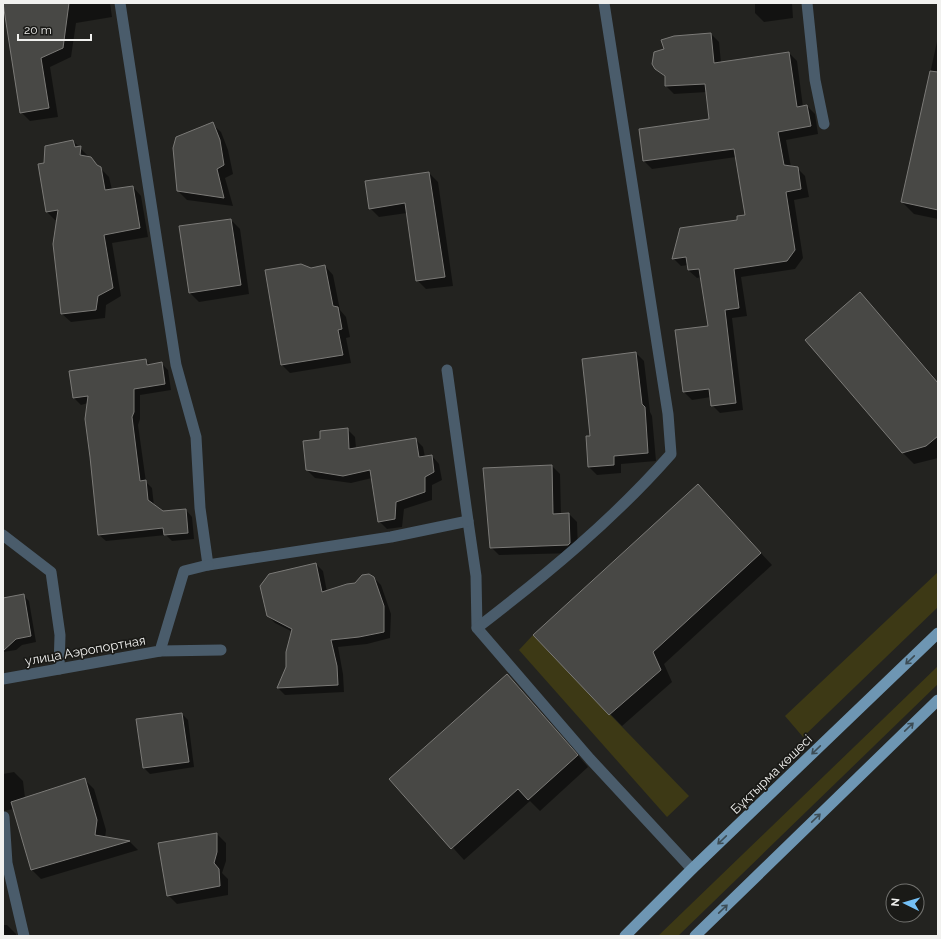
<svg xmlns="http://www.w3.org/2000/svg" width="941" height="939" font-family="Raleway,sans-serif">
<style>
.green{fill:#3d3915}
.shadow{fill:#0007}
.building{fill:#484845;stroke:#7b7a77}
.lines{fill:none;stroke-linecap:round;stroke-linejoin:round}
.minor{stroke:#4a5c6b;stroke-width:11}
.primary{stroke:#6e96b3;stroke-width:11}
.oneway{stroke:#3c4c55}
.labels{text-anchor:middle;stroke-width:3.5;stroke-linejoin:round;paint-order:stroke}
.street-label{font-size:13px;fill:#f1f1ef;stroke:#1a1a17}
</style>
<rect width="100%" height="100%" fill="#232320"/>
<g class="green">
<path d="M 938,572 L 938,607 L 803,737 L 785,716 Z"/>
<path d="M 533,635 L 689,796 L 667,817 L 519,650 Z"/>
<path d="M 938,666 L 938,684 L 678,936 L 658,936 Z"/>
</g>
<g class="shadow">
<path d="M 7,3 L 110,3 L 112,17 L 76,23 L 71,57 L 50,67 L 58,117 L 30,121 L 21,112 Z"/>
<path d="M 755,3 L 792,3 L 793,18 L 764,22 L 755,13 Z"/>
<path d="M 711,34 L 719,42 L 721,63 L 789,53 L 797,61 L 803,107 L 807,106 L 815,114 L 818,134 L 786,140 L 791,167 L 797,168 L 805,176 L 809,197 L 794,200 L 803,258 L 795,269 L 741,277 L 747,316 L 732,318 L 743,410 L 720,413 L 712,405 L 711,397 L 692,400 L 684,392 L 709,327 L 701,277 L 697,278 L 688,270 L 688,265 L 681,266 L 673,258 L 746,215 L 736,157 L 652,169 L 644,161 L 710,120 L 707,92 L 674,94 L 666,86 L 666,78 L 656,68 Z"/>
<path d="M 938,37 L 938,219 L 914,214 L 902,202 Z"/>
<path d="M 212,124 L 221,132 L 228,150 L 233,174 L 225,178 L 233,206 L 187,200 L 178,191 Z"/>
<path d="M 73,141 L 109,177 L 112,190 L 133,187 L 141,196 L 148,237 L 112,243 L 121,296 L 106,305 L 105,318 L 71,322 L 62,314 L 57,220 L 55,220 L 47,212 L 45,164 Z"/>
<path d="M 429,173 L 438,182 L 453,286 L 426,289 L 417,280 L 407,213 L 379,217 L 370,208 L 366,182 Z"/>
<path d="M 231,220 L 240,229 L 249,294 L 199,302 L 190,293 L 180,227 Z"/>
<path d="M 325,266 L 333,275 L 340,310 L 346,317 L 350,337 L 346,338 L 351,363 L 290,373 L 281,364 L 310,269 Z"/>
<path d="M 871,305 L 938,382 L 938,458 L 914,464 L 902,452 Z"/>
<path d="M 636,353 L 644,361 L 650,412 L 652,416 L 656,461 L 621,464 L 621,473 L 597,475 L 589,467 L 587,437 L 591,437 Z"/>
<path d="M 146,360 L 150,365 L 162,364 L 168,370 L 171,390 L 140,395 L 140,419 L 138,425 L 146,482 L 152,488 L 154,506 L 162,512 L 186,510 L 192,517 L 194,539 L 172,541 L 166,535 L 106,541 L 99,535 L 88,403 L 81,405 L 74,398 Z"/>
<path d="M 347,429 L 355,437 L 356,448 L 415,439 L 423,447 L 425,457 L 432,456 L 439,464 L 442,480 L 432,485 L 432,500 L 404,509 L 402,527 L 387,529 L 379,521 L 372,478 L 351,483 L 315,478 L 307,470 L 322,440 Z"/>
<path d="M 552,466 L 560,474 L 561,514 L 569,514 L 577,522 L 578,551 L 576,553 L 499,555 L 491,547 Z"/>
<path d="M 698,485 L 772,565 L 664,664 L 672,682 L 622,726 L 534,635 Z"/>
<path d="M 316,564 L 323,571 L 327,592 L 374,578 L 381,585 L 391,614 L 390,638 L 367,644 L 338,647 L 343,674 L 344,692 L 285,695 L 278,688 L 287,667 L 293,632 L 275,623 L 268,616 Z"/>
<path d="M 23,595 L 29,601 L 36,642 L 22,645 L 16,650 L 3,652 L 3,599 Z"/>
<path d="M 507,675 L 519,687 L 588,767 L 540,811 L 530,801 L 464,860 L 391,779 Z"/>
<path d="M 182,714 L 188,720 L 194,767 L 150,774 L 144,768 L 137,720 Z"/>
<path d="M 14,772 L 23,781 L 25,798 L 85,780 L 94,789 L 106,830 L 105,838 L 130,842 L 138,850 L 41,879 L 32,870 L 14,809 L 3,811 L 3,774 Z"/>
<path d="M 217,834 L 226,843 L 226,861 L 222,873 L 228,879 L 228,895 L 177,904 L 168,895 Z"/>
<path d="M 3,925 L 7,925 L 16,934 L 16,936 L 3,936 Z"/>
</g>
<g class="building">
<path d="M 3,3 L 69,3 L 63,48 L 41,58 L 49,108 L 20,113 Z"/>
<path d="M 711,33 L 714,63 L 789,52 L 797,107 L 807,105 L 811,126 L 778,132 L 784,165 L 798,167 L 801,189 L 786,192 L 795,250 L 787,261 L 734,269 L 739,308 L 725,310 L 736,403 L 711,406 L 709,389 L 683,392 L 675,330 L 708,326 L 699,269 L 688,270 L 686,257 L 672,259 L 680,228 L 737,220 L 737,216 L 745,215 L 734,149 L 643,161 L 639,129 L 709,119 L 705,84 L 665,86 L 665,76 L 655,69 L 652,64 L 654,52 L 664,49 L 661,40 L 674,36 Z"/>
<path d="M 930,71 L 938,72 L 938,210 L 901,202 Z"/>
<path d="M 213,122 L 220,140 L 224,165 L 217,169 L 224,198 L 177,191 L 173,148 L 176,137 Z"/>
<path d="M 73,140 L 75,147 L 81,146 L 80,155 L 91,157 L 97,165 L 101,167 L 105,190 L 133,186 L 140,228 L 104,235 L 113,288 L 98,296 L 96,310 L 61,314 L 53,244 L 58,210 L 46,212 L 38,164 L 44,163 L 45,146 Z"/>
<path d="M 429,172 L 445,277 L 416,281 L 405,203 L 369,209 L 365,181 Z"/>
<path d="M 231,219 L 241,285 L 189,293 L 179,226 Z"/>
<path d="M 301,264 L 311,268 L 325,265 L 333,306 L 338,307 L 342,329 L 338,330 L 343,355 L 281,365 L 265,270 Z"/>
<path d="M 860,292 L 938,383 L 938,436 L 926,446 L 902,453 L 805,340 Z"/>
<path d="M 636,352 L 642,404 L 645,407 L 648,453 L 614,456 L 614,465 L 588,467 L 586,436 L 590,436 L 586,395 L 582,359 Z"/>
<path d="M 146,359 L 147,365 L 162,362 L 165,384 L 134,389 L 134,412 L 132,417 L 140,481 L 146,480 L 148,500 L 163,511 L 186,509 L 188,533 L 164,535 L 163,528 L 98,535 L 90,457 L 85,419 L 88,396 L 73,398 L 69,371 Z"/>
<path d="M 348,428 L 349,449 L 416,438 L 419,457 L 432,455 L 434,472 L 425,477 L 425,492 L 396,502 L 395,519 L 378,522 L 370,470 L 343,476 L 306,470 L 303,441 L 320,439 L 320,431 Z"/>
<path d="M 552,465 L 553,514 L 569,513 L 570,543 L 568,545 L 490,548 L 483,468 Z"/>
<path d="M 698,484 L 761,553 L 653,652 L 661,670 L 609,715 L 533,635 Z"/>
<path d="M 316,563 L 322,592 L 347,584 L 355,583 L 362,575 L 369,574 L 374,577 L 384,606 L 384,632 L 359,637 L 331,640 L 337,666 L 338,685 L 277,688 L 286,667 L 286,652 L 292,629 L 267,616 L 260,586 L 269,574 Z"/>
<path d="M 24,594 L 31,636 L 16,639 L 3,651 L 3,598 Z"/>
<path d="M 507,674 L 578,755 L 528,800 L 518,789 L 451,849 L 389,779 Z"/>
<path d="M 182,713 L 189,762 L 143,768 L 136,719 Z"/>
<path d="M 85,778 L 97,820 L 95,835 L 130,841 L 31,870 L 11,802 Z"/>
<path d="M 217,833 L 217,852 L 214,863 L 219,869 L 220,886 L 167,896 L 158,843 Z"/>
</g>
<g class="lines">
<g class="minor">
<path d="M 120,3 L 176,365 L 196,437 L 200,508 L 208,565 L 391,537 L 468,521 L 476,576 L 477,628 L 590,759 L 692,869"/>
<path d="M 807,3 L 815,80 L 824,124"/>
<path d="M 447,370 L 468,521"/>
<path d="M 3,535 L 51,572 L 60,635 L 59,669"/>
<path d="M 477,628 C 546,575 613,520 671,454 L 668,414 L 604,3"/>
<path d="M 160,651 L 221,650"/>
<path d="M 3,679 L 160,651 L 184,571 L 208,565"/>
<path d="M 4,817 L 7,863 L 24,936"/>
</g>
<g class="primary">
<path d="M 625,936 L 692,869 L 938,633"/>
<path d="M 695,936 L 938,700"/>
</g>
</g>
<defs><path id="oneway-shaft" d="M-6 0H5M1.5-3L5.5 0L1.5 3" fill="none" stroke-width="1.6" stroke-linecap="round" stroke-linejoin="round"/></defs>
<g class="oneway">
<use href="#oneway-shaft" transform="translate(910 660) rotate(136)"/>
<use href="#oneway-shaft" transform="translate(909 727) rotate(-44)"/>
<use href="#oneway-shaft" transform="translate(816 750) rotate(136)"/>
<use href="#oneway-shaft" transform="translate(816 818) rotate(-44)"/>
<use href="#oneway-shaft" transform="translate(722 840) rotate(136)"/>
<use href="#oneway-shaft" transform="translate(723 909) rotate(-44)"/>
</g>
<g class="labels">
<g class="street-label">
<text transform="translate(85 650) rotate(-10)" y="5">улица Аэропортная</text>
<text transform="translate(771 774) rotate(-44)" y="5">Бұқтырма көшесі</text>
</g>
</g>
<rect width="941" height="939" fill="none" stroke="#f1f1ef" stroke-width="8"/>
<g transform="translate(905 903) rotate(275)"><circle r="19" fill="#1a1a17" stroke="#70706d"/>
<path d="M0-3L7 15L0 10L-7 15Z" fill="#74c0f6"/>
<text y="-6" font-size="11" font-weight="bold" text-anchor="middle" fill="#f1f1ef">N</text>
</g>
<path d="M18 34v6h73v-6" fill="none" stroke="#f1f1ef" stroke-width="2"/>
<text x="24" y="34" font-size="12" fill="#f1f1ef" stroke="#1a1a17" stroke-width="3" paint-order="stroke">20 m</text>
</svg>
